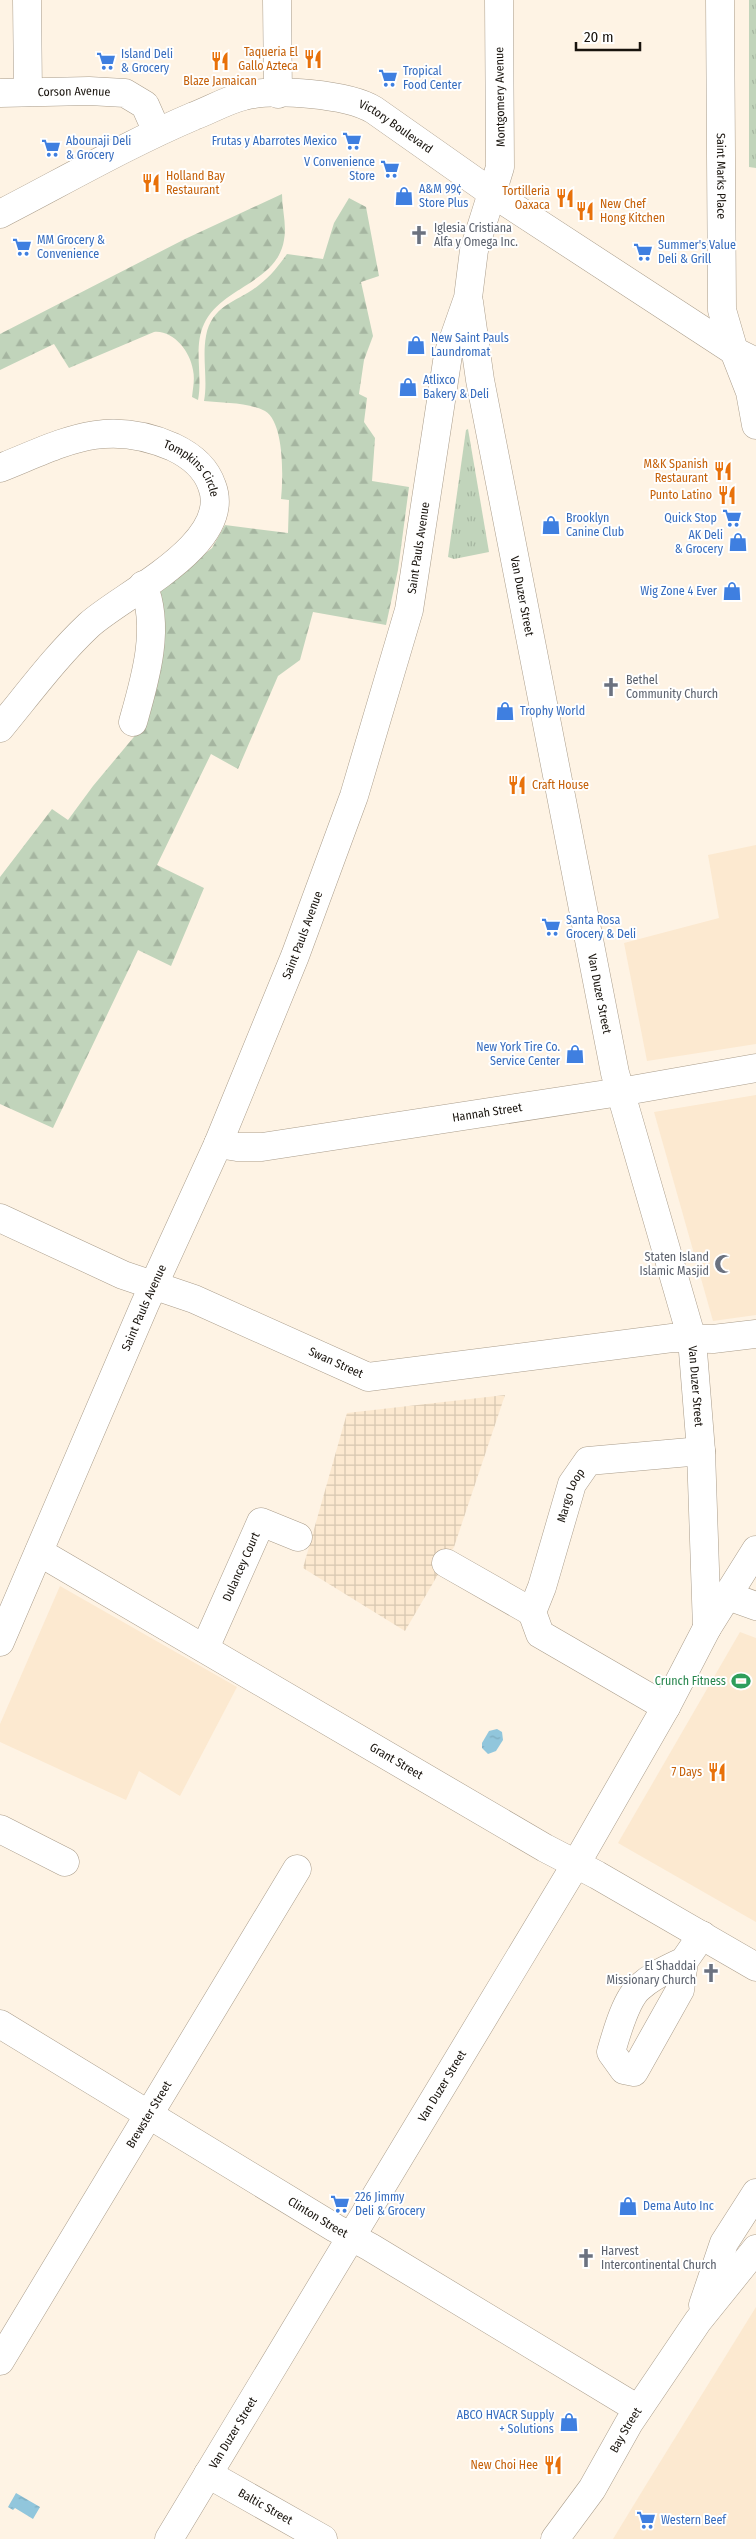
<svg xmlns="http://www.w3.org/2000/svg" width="756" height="2539" font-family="'Fira Sans Condensed',sans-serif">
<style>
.built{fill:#fce9d0}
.industrial{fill:url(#industrial-grid)}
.grass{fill:url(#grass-tufts)}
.forest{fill:url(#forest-firs)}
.water{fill:url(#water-ripples)}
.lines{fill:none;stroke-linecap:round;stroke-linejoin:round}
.minor-casing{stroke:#aa9d8b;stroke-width:29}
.major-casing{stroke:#aa9d8b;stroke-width:29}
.minor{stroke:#fff;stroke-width:28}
.major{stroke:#fff;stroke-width:28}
.labels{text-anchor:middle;stroke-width:4;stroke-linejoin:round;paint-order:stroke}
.food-label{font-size:12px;fill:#c56008;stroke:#fff;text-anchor:end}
.shop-label{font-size:12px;fill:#366cbe;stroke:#fff;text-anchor:start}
.street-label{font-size:12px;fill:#18130d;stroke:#fff}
.worship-label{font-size:12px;fill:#5b616d;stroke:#fff;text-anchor:start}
.leisure-label{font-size:12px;fill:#27864d;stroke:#fff;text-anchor:end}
</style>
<defs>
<pattern id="industrial-grid" width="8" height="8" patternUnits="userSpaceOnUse" patternTransform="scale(1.25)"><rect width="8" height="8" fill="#fce9d0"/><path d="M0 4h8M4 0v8" fill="none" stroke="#d7c7b1"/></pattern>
<pattern id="grass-tufts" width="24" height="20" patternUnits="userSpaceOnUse" patternTransform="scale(1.25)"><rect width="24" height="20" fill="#c1d4bb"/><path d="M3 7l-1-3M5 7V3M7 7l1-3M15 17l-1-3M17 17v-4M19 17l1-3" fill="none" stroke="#a5b5a0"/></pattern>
<pattern id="forest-firs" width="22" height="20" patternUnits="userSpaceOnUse" patternTransform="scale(1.25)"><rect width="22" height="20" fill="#c1d4bb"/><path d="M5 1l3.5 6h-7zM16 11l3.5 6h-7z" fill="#a5b5a0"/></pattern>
<pattern id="water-ripples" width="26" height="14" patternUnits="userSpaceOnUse" patternTransform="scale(1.25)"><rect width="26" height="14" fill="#91c6dc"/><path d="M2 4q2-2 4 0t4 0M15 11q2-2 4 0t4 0" fill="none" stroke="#7ca9bc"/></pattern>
</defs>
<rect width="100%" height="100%" fill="#fef3e4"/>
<g class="built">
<path d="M 756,845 L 756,1044 L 647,1061 L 624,943 L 719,918 L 708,855 Z"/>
<path d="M 756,1095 L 756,1315 L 713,1321 L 654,1112 Z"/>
<path d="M 60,1586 L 237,1687 L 180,1796 L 139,1771 L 126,1800 L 0,1742 L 0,1724 Z"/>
<path d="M 740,1632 L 756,1638 L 756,1922 L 618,1843 Z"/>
<path d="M 756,2307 L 756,2539 L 613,2539 L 649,2480 Z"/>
</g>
<path class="industrial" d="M 505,1395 L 454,1547 L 405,1631 L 303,1568 L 347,1413 Z"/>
<g class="grass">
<path d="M 749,0 L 756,0 L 756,168 L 749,167 Z"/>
<path d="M 468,429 L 489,552 L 454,559 L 448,557 L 466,430 Z"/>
</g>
<g class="forest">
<path d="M 282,194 C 282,210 287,225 284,240 C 277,283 221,287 204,324 C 193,348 203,375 198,400 L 192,397 C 193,388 195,379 193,370 C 190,351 173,330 154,332 L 69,368 L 54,344 L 0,370 L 0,334 L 185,239 Z"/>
<path d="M 349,198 L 366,207 L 379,276 L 361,282 L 373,336 L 364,360 L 359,394 L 367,398 L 364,422 L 375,438 L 372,481 L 409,487 L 398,570 L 386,625 L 313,612 L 300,660 L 278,676 L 238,769 L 211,754 L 157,865 L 204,888 L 171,966 L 138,950 L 53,1128 L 0,1104 L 0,877 L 52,809 L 68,820 L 93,786 L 138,732 L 158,592 L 212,548 L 225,525 L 288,533 L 289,500 L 281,499 C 283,480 285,423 265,411 C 247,402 223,403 204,401 C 208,380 202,358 206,336 C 212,304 238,302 259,285 C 271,276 278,266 287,254 L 323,259 L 334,223 Z"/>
</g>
<g class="water">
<path d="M 497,1729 L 502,1732 L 503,1740 L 496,1751 L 488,1754 L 482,1748 L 482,1743 L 489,1731 Z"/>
<path d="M 16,2493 L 40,2507 L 33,2519 L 15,2508 L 13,2510 L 8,2507 Z"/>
</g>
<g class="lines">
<g class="minor-casing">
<g id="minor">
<path d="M 27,0 L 28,92"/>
<path d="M 277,0 L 278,94"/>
<path id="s1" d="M 720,0 L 722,310 L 734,351"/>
<path id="s2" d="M 0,93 L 89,91 L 125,93 L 145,105 L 157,132"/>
<path d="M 492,193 L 500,167 L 499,0"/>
<path id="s3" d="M 0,468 C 63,443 105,417 173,447 C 190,455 206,468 212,486 C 234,544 123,594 89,625 C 56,656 29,693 0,728"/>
<path d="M 133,722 C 145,680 161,627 143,585"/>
<path id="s4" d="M 218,1144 L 237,1147 L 262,1147 L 620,1092 L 756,1068"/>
<path id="s5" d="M 0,1218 L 123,1275 L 194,1299 L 368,1377 L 672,1338 L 713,1339 L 756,1334"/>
<path id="s6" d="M 39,1552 L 545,1848 L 597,1875 L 756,1967"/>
<path d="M 446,1563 L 532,1612"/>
<path d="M 728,1596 L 756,1606"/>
<path id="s7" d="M 205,1648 L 261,1522 L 298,1537"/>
<path id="s8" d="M 666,1707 L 540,1634 L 532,1612 L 542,1587 L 572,1484 L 588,1461 L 701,1451"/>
<path d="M 0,1829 L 65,1862"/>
<path d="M 684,1961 C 668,1969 653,1975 640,1987 C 626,1998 616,2035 611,2052 L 624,2070 L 634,2072 L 680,1990 L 684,1961 L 702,1935"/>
<path id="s9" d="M 0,2024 L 335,2228 L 370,2247 L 638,2409"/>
<path id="s10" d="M 0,2361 L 297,1869"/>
<path id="s11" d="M 208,2474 L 323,2539"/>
</g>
</g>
<g class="major-casing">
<g id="major">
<path id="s12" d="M 0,214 C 64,181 128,144 194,116 C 210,110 227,100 244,96 C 274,88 348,94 374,110 L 492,193 L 734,351 L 756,362"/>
<path id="s13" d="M 469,302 L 480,380 L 615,1073 L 692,1339 L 701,1451 L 707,1628"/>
<path d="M 734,351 L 750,392 L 756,425"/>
<path id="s14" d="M 0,1642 L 145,1304 L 218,1144 L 295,956 L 354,796 L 409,610 L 448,355 L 468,298 L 474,250 L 492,193"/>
<path d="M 703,2305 L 724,2243 L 756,2193"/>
<path id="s15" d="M 169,2539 L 576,1864 L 666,1707 L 707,1628 L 756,1550"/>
<path id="s16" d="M 555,2539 L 592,2489 L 629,2423 L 698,2321 L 756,2249"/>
</g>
</g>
<use href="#minor" class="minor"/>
<use href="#major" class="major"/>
</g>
<defs>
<g id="restaurant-bare" transform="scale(1.5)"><path d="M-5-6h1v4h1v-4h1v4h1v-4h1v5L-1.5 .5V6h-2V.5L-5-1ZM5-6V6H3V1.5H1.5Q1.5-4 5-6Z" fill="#e8710a" stroke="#fff" stroke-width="2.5" paint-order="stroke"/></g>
<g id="supermarket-bare" transform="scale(1.5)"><path d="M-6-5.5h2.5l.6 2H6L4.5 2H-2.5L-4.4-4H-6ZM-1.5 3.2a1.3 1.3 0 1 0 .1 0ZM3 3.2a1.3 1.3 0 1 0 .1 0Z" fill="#3f7fe0" stroke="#fff" stroke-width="2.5" paint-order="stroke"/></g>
<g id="shop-bare" transform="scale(1.5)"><path d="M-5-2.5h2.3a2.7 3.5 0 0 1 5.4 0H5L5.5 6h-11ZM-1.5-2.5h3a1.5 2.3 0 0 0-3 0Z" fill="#3f7fe0" stroke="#fff" stroke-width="2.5" paint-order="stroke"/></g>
<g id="church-bare" transform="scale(1.5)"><path d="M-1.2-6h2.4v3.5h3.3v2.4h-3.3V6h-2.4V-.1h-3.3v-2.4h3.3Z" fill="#6b7280" stroke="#fff" stroke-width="2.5" paint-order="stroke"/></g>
<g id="mosque-bare" transform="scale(1.5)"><path d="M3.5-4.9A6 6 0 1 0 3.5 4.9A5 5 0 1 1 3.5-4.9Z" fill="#6b7280" stroke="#fff" stroke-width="2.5" paint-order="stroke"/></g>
<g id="stadium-bare" transform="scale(1.5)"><path d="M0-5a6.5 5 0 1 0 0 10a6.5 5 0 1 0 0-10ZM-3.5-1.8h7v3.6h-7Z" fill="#2e9e5b" stroke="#fff" stroke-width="2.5" paint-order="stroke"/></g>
</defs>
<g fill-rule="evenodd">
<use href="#restaurant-bare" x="313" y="59"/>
<use href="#supermarket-bare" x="106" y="61"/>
<use href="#restaurant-bare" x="220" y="61"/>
<use href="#supermarket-bare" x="388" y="78"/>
<use href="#supermarket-bare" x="352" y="141"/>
<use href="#supermarket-bare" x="51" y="148"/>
<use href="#supermarket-bare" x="390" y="169"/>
<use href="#restaurant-bare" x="151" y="183"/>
<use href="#shop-bare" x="404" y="196"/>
<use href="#restaurant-bare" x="565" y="198"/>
<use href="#restaurant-bare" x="585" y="211"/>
<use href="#church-bare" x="419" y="235"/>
<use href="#supermarket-bare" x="22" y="247"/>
<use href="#supermarket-bare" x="643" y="252"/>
<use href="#shop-bare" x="416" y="345"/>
<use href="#shop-bare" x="408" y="387"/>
<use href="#restaurant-bare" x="723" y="471"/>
<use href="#restaurant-bare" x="727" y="495"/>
<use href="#supermarket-bare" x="732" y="518"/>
<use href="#shop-bare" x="551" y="525"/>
<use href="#shop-bare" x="738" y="542"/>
<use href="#shop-bare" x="732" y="591"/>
<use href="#church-bare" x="611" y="687"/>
<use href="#shop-bare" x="505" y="711"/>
<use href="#restaurant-bare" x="517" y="785"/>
<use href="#supermarket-bare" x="551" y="927"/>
<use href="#shop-bare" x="575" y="1054"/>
<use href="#mosque-bare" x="724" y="1264"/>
<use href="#stadium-bare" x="741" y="1681"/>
<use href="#restaurant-bare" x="717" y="1772"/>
<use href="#church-bare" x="711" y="1973"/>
<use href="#supermarket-bare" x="340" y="2204"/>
<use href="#shop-bare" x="628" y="2206"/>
<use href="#church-bare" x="586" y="2258"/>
<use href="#shop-bare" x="569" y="2422"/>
<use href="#restaurant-bare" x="553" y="2465"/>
<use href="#supermarket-bare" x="646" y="2520"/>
</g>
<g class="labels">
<g class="food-label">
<text x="298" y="56">Taqueria El<tspan x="298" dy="14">Gallo Azteca</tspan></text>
<text x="220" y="85" text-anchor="middle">Blaze Jamaican</text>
<text x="166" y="180" text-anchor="start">Holland Bay<tspan x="166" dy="14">Restaurant</tspan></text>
<text x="550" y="195">Tortilleria<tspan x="550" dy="14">Oaxaca</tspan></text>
<text x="600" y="208" text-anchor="start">New Chef<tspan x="600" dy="14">Hong Kitchen</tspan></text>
<text x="708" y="468">M&amp;K Spanish<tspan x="708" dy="14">Restaurant</tspan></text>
<text x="712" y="499">Punto Latino</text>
<text x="532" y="789" text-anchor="start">Craft House</text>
<text x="702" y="1776">7 Days</text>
<text x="538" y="2469">New Choi Hee</text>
</g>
<g class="shop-label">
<text x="121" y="58">Island Deli<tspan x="121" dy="14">&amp; Grocery</tspan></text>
<text x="403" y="75">Tropical<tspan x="403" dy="14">Food Center</tspan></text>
<text x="66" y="145">Abounaji Deli<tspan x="66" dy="14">&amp; Grocery</tspan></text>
<text x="337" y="145" text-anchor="end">Frutas y Abarrotes Mexico</text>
<text x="375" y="166" text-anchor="end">V Convenience<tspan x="375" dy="14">Store</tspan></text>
<text x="419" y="193">A&amp;M 99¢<tspan x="419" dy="14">Store Plus</tspan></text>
<text x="37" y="244">MM Grocery &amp;<tspan x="37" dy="14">Convenience</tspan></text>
<text x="658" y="249">Summer's Value<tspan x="658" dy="14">Deli &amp; Grill</tspan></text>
<text x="431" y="342">New Saint Pauls<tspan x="431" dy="14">Laundromat</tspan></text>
<text x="423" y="384">Atlixco<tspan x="423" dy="14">Bakery &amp; Deli</tspan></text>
<text x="566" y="522">Brooklyn<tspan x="566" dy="14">Canine Club</tspan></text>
<text x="717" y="522" text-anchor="end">Quick Stop</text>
<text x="723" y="539" text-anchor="end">AK Deli<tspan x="723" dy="14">&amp; Grocery</tspan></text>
<text x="717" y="595" text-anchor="end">Wig Zone 4 Ever</text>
<text x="520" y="715">Trophy World</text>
<text x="566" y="924">Santa Rosa<tspan x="566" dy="14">Grocery &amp; Deli</tspan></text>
<text x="560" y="1051" text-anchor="end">New York Tire Co.<tspan x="560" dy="14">Service Center</tspan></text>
<text x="355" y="2201">226 Jimmy<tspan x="355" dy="14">Deli &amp; Grocery</tspan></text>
<text x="643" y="2210">Dema Auto Inc</text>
<text x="554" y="2419" text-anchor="end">ABCO HVACR Supply<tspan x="554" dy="14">+ Solutions</tspan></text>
<text x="661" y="2524">Western Beef</text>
</g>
<g class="street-label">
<text dy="4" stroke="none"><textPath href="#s2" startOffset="74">Corson Avenue</textPath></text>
<text transform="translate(500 97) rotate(-91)" y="4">Montgomery Avenue</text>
<text dy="4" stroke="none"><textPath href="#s12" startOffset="431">Victory Boulevard</textPath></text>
<text dy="4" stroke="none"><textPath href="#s1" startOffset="176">Saint Marks Place</textPath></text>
<text dy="4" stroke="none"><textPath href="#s3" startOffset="210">Tompkins Circle</textPath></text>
<text dy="4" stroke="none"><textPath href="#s14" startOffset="1174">Saint Pauls Avenue</textPath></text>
<text dy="4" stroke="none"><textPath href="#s13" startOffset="299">Van Duzer Street</textPath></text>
<text dy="4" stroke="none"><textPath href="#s14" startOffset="769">Saint Pauls Avenue</textPath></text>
<text dy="4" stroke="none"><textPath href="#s13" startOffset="704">Van Duzer Street</textPath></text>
<text dy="4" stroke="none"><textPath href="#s4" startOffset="272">Hannah Street</textPath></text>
<text dy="4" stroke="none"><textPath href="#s14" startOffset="364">Saint Pauls Avenue</textPath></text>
<text dy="4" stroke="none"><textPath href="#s5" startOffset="366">Swan Street</textPath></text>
<text dy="4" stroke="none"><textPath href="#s13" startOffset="1109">Van Duzer Street</textPath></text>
<text dy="4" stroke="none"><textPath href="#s8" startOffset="292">Margo Loop</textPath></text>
<text dy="4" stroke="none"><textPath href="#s7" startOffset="89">Dulancey Court</textPath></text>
<text dy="4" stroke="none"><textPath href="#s6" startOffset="414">Grant Street</textPath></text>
<text dy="4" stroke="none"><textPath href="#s15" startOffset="529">Van Duzer Street</textPath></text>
<text dy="4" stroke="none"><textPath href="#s10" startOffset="288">Brewster Street</textPath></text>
<text dy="4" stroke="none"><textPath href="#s9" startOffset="372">Clinton Street</textPath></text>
<text dy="4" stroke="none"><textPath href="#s16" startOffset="130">Bay Street</textPath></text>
<text dy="4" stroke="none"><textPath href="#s15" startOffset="124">Van Duzer Street</textPath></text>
<text dy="4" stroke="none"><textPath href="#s11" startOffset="66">Baltic Street</textPath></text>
</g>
<g class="worship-label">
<text x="434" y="232">Iglesia Cristiana<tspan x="434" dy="14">Alfa y Omega Inc.</tspan></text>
<text x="626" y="684">Bethel<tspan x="626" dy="14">Community Church</tspan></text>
<text x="709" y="1261" text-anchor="end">Staten Island<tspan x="709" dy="14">Islamic Masjid</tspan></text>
<text x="696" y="1970" text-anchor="end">El Shaddai<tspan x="696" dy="14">Missionary Church</tspan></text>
<text x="601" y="2255">Harvest<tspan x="601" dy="14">Intercontinental Church</tspan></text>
</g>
<g class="leisure-label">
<text x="726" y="1685">Crunch Fitness</text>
</g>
</g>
<path d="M576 42v8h64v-8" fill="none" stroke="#18130d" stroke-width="2.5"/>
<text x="584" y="42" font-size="15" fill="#18130d" stroke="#ffffff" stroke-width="4" paint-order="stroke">20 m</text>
</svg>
